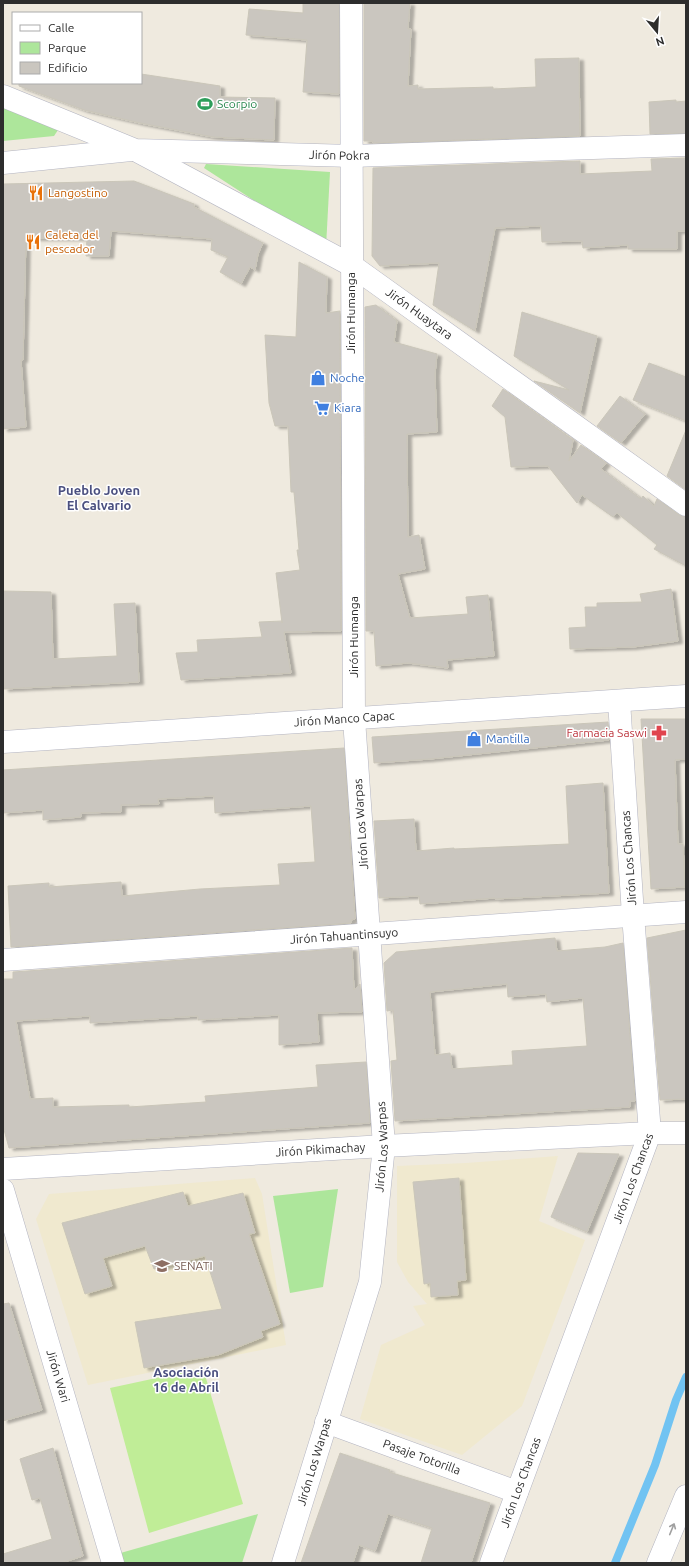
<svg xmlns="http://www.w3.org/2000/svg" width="689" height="1566" font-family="Ubuntu,sans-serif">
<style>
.education{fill:#f0e9cf}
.green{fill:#ade69b}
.pitch{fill:#c0ed97}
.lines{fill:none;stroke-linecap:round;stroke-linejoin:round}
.stream{stroke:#71c3f2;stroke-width:8}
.building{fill:#cac6bf;stroke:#cac6b9;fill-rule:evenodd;filter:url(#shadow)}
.minor-casing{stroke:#b3b4c1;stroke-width:23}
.minor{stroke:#fff;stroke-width:22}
.oneway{stroke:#a0a0a0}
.labels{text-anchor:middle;stroke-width:3;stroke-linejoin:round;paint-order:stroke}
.leisure-label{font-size:12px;fill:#27864d;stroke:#fff;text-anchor:start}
.street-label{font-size:12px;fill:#2d2d2d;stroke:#fff}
.food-label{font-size:12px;fill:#c56008;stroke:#fff;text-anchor:start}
.shop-label{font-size:12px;fill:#366cbe;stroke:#fff;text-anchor:start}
.health-label{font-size:12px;fill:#be3a42;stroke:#fff;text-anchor:end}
.education-label{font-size:12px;fill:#785e54;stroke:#fff;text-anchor:start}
.neighbourhood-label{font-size:13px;font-weight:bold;fill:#4b5080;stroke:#fff}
</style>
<defs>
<filter id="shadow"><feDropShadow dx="4.5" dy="2.5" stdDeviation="1" flood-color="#0004"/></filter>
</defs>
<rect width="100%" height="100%" fill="#efeadf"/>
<g class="education">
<path d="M 558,1156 L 539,1221 L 585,1240 L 522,1406 L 462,1455 L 360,1419 L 381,1345 L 425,1325 L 413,1306 L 427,1304 L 408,1282 L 397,1262 L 397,1166 L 466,1163 Z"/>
<path d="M 255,1178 L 262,1194 L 286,1345 L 88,1385 L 36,1219 L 49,1194 Z"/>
</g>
<g class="green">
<path d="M 3,108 L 54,123 L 58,130 L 54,136 L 3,141 Z"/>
<path d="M 206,164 L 330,172 L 326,247 L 204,168 Z"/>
<path d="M 338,1189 L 323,1287 L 290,1293 L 273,1196 Z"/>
<path d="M 258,1514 L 242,1563 L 120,1563 L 117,1554 Z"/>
</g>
<path class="pitch" d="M 203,1368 L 243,1504 L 149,1533 L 110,1388 Z"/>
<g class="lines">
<path class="stream" d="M 615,1563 L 655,1465 L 676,1400 L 686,1377"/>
</g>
<g class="building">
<path d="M 303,3 L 339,3 L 339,94 L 303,92 L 307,40 L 246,35 L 249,9 L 303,13 Z"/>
<path d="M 364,3 L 410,3 L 408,29 L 411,29 L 408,86 L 418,85 L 418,89 L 493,87 L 493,89 L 536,87 L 535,59 L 579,58 L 580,136 L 373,143 L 373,141 L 364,141 Z"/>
<path d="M 141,74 L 220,86 L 220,97 L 275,98 L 274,140 L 213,137 L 140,123 L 84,110 L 19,86 L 19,83 L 141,83 Z"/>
<path d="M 676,100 L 676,102 L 686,101 L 686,133 L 650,134 L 649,102 Z"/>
<path d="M 686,158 L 686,231 L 677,231 L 677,249 L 628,249 L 628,245 L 583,248 L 582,241 L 542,242 L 541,226 L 495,228 L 475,331 L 433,305 L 439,263 L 380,266 L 372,256 L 373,168 L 580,161 L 580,174 L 652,171 L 651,159 Z"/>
<path d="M 134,181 L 194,204 L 194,207 L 263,243 L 258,254 L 255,270 L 250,267 L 241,284 L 220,272 L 228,257 L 211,250 L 212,239 L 111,231 L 109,256 L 86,256 L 87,238 L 26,238 L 23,360 L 21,360 L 26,427 L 3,429 L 3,184 Z"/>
<path d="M 299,262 L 327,277 L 326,313 L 340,311 L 341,631 L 284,632 L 291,673 L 181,680 L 176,653 L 198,652 L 197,640 L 262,637 L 259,622 L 282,621 L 282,623 L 276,573 L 300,570 L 297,550 L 299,550 L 294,492 L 291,492 L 288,426 L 275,426 L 269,403 L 265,335 L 296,337 Z"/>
<path d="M 376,305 L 397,321 L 394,342 L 437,354 L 435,374 L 437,432 L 407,434 L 408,537 L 419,535 L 425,569 L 398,574 L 410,618 L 468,614 L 466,597 L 488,595 L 494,656 L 447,660 L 448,668 L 408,663 L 376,666 L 374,631 L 366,631 L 365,307 Z"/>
<path d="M 522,312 L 597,336 L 580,413 L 534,381 L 569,390 L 514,356 Z"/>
<path d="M 649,363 L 686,377 L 686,421 L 633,400 Z"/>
<path d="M 503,389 L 573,440 L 569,461 L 581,445 L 606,463 L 601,469 L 641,499 L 643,496 L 654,506 L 657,499 L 679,515 L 686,517 L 686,566 L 654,549 L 657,545 L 617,513 L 613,517 L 582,495 L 577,503 L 548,466 L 511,467 L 505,417 L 492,406 Z"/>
<path d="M 620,396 L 645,414 L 621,443 L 597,426 Z"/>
<path d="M 686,430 L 686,490 L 667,476 Z"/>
<path d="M 671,589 L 678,641 L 633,647 L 570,649 L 569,628 L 586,627 L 585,607 L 597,607 L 597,603 L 642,602 L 640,594 Z"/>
<path d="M 3,591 L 51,592 L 53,659 L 117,656 L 114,604 L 135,603 L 139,682 L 4,689 L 3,667 Z"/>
<path d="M 641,719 L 686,719 L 686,759 L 675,760 L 678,844 L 683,844 L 685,887 L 651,889 Z"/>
<path d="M 608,722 L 609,740 L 430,759 L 374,763 L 372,737 Z"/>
<path d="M 344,748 L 355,919 L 351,920 L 351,923 L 11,947 L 8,886 L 49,883 L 49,887 L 121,882 L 122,896 L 200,889 L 280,885 L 278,864 L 315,862 L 311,806 L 215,813 L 214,796 L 158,799 L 159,804 L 121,805 L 121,812 L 81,813 L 81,817 L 43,820 L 43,810 L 3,813 L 3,770 Z"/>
<path d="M 603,783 L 609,893 L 495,899 L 495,898 L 420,904 L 419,896 L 379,898 L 374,821 L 414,819 L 416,851 L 454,848 L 454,849 L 569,844 L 566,786 Z"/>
<path d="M 686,930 L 686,1099 L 660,1100 L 647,938 Z"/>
<path d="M 555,938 L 557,951 L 605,947 L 623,943 L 635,1101 L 630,1101 L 630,1107 L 395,1121 L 391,1061 L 397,1060 L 393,1010 L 387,1011 L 384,963 L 396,952 ZM 507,984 L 508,997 L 546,994 L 547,1002 L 583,998 L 587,1046 L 512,1051 L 513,1065 L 452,1069 L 450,1053 L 435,1055 L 430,992 Z"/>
<path d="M 352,948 L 354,990 L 360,984 L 362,1012 L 317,1013 L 319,1042 L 279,1045 L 279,1015 L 198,1020 L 198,1016 L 90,1023 L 90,1016 L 16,1021 L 30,1099 L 53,1098 L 53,1107 L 129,1105 L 129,1107 L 206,1102 L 205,1096 L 318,1087 L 316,1065 L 366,1062 L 370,1123 L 9,1148 L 3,1126 L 3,979 L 13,979 L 13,972 Z"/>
<path d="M 578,1153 L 619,1154 L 587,1232 L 551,1217 Z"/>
<path d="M 459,1178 L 466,1280 L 457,1281 L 458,1295 L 431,1297 L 430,1283 L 424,1284 L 413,1182 Z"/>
<path d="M 183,1192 L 188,1206 L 243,1193 L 255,1233 L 249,1234 L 280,1324 L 261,1331 L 263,1337 L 218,1355 L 144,1368 L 135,1322 L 222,1309 L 205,1256 L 154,1269 L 145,1246 L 103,1258 L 112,1286 L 85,1294 L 62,1223 Z"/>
<path d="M 9,1303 L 42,1410 L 3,1421 L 3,1304 Z"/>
<path d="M 53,1448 L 83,1556 L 61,1563 L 3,1563 L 3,1554 L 52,1539 L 40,1498 L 32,1500 L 20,1459 Z"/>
<path d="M 340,1453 L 390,1470 L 389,1472 L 490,1503 L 471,1563 L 421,1563 L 432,1528 L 388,1514 L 375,1551 L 359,1545 L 353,1563 L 301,1563 Z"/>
</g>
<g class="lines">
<g class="minor-casing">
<g id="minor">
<path id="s1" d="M 3,96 L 135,150 L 352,156 L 686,145"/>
<path id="s2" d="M 139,152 L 351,265 L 686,505"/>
<path d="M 3,163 L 131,150"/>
<path id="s3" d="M 3,742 L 686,696"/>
<path id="s4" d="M 3,960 L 686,912"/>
<path id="s5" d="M 3,1169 L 384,1146 L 650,1133 L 686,1133"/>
<path id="s6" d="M 3,1190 L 113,1563"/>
<path id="s7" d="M 326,1422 L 517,1492"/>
<path id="s8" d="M 283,1563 L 370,1282 L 384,1146 L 354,719 L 351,3"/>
<path id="s9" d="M 491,1563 L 650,1133 L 633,915 L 619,701"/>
<path d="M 658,1563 L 686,1496"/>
</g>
</g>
<use href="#minor" class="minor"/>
</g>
<defs><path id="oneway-shaft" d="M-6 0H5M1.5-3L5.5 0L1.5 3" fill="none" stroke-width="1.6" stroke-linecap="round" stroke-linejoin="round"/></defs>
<use class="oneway" href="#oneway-shaft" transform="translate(672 1529) rotate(-68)"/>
<defs>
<g id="stadium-bare" transform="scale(1.2)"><path d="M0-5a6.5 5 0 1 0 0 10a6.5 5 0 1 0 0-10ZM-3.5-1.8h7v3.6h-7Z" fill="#2e9e5b" stroke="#fff" stroke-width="2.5" paint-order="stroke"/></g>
<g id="restaurant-bare" transform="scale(1.2)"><path d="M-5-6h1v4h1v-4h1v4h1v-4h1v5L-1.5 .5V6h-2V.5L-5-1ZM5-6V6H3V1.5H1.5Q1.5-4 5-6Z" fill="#e8710a" stroke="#fff" stroke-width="2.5" paint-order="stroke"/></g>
<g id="shop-bare" transform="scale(1.2)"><path d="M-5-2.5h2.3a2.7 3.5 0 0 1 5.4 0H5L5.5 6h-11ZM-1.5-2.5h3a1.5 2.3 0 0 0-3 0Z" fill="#3f7fe0" stroke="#fff" stroke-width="2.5" paint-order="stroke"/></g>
<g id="supermarket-bare" transform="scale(1.2)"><path d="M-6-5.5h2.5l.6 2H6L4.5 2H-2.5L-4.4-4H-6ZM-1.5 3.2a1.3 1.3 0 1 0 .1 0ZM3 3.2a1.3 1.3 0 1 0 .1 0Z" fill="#3f7fe0" stroke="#fff" stroke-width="2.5" paint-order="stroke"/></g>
<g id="pharmacy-bare" transform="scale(1.2)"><path d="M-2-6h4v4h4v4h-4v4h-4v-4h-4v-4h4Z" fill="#e0444e" stroke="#fff" stroke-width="2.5" paint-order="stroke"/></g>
<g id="school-bare" transform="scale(1.2)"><path d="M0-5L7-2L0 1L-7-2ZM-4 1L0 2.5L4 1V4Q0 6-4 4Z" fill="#8d6e63" stroke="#fff" stroke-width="2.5" paint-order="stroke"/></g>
</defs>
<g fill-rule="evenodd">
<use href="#stadium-bare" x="205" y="104"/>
<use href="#restaurant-bare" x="36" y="193"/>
<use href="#restaurant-bare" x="33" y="242"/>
<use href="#shop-bare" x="318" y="378"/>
<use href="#supermarket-bare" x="322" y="408"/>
<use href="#pharmacy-bare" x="659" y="733"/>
<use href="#shop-bare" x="474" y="739"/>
<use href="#school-bare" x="162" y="1266"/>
</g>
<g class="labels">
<g class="leisure-label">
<text x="217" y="108">Scorpio</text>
</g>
<g class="street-label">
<text dy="4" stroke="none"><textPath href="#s1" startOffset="347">Jirón Pokra</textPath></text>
<text transform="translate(351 313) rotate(-90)" y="4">Jirón Humanga</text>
<text dy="4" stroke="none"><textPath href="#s2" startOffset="324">Jirón Huaytara</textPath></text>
<text transform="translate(354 637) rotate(-90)" y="4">Jirón Humanga</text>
<text dy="4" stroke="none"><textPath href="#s3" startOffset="342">Jirón Manco Capac</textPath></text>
<text transform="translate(361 824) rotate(-94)" y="4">Jirón Los Warpas</text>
<text transform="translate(629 858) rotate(-94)" y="4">Jirón Los Chancas</text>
<text dy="4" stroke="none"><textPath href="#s4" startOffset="342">Jirón Tahuantinsuyo</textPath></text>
<text dy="4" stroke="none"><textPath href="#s8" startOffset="430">Jirón Los Warpas</textPath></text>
<text dy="4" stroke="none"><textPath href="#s5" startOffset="318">Jirón Pikimachay</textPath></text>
<text dy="4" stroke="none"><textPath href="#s9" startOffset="410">Jirón Los Chancas</textPath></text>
<text dy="4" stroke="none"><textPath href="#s6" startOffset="194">Jirón Wari</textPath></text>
<text dy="4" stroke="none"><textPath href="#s7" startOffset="102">Pasaje Totorilla</textPath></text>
<text dy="4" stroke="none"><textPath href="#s8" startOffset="106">Jirón Los Warpas</textPath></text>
<text dy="4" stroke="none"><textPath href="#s9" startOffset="86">Jirón Los Chancas</textPath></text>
</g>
<g class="food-label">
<text x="48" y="197">Langostino</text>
<text x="45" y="239">Caleta del<tspan x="45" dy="14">pescador</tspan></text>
</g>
<g class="shop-label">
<text x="330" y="382">Noche</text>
<text x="334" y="412">Kiara</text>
<text x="486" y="743">Mantilla</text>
</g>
<g class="health-label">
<text x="647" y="737">Farmacia Saswi</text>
</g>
<g class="education-label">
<text x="174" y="1270">SENATI</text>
</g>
<g class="neighbourhood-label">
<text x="99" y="495">Pueblo Joven<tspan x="99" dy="15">El Calvario</tspan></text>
<text x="186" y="1377">Asociación<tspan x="186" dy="15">16 de Abril</tspan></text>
</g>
</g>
<rect width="689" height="1566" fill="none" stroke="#2d2d2d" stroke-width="8"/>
<rect x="12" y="12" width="130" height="72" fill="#ffffff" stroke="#ababab"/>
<rect x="20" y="25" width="20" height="6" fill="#ffffff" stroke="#ababab"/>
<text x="48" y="32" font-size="12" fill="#2d2d2d">Calle</text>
<rect x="20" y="42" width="20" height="12" fill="#ade69b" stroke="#ababab"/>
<text x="48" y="52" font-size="12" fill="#2d2d2d">Parque</text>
<rect x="20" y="62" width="20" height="12" fill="#cac6bf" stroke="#ababab"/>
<text x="48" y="72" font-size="12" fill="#2d2d2d">Edificio</text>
<g transform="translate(657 32) rotate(162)" stroke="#ffffff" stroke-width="3" paint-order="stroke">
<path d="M0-3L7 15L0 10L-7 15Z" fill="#2d2d2d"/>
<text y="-6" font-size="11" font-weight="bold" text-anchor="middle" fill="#2d2d2d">N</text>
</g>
</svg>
